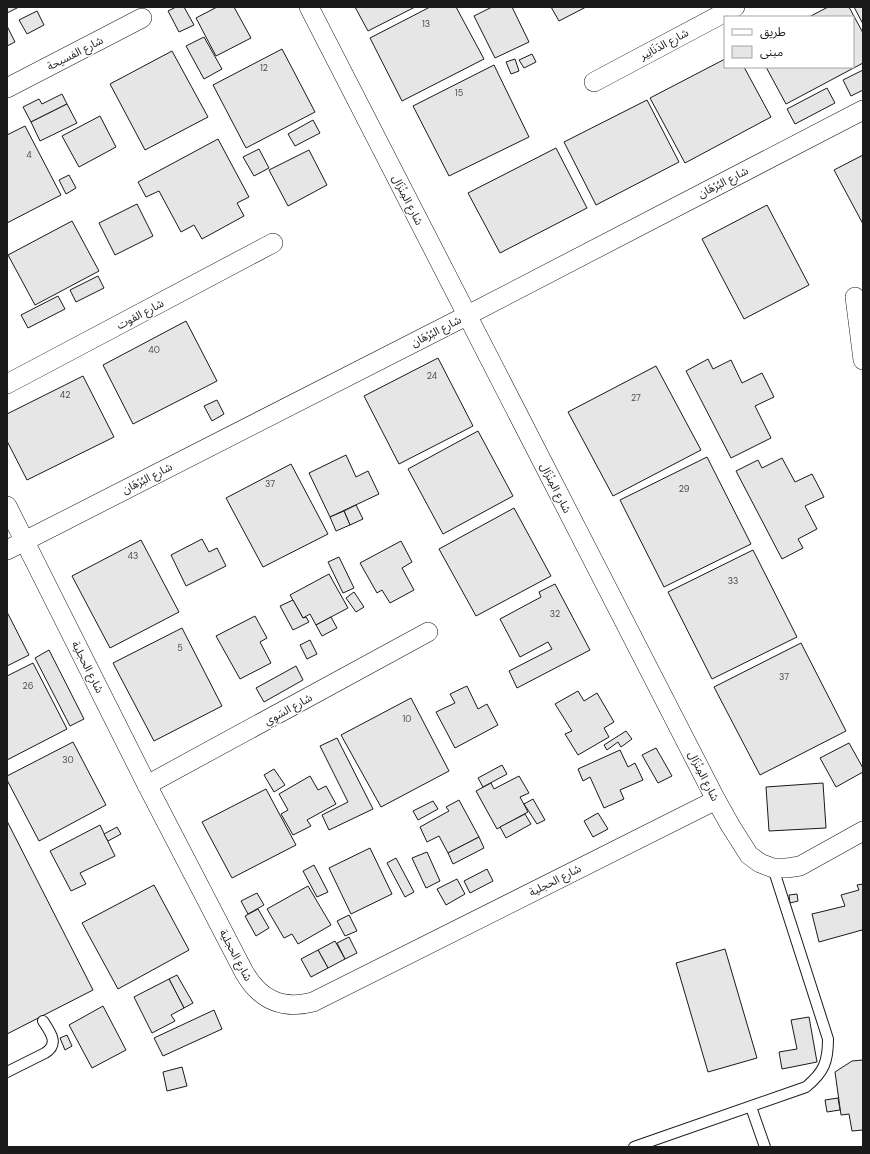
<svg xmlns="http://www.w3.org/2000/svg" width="870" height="1154" font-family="'DM Sans','Noto Sans Arabic',sans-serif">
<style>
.building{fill:#e6e6e6;stroke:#1a1a1a}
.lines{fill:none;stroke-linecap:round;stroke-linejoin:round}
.service-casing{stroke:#1a1a1a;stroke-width:12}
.minor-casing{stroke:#1a1a1a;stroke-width:20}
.service{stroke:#fff;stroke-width:10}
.minor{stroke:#fff;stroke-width:19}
.labels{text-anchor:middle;stroke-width:3;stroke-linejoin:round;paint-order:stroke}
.number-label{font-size:9px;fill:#4d4d4d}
.street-label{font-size:11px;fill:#1a1a1a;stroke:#fff}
</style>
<rect width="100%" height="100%" fill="#fff"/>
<g class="building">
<path d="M 7,7 L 19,7 L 7,13 Z"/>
<path d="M 176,7 L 184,7 L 194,25 L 179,32 L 168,11 Z"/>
<path d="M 217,7 L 234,7 L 251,38 L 216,56 L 196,18 Z"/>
<path d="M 355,7 L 415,7 L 368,31 Z"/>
<path d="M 430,7 L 456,7 L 484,59 L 402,101 L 370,38 Z"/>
<path d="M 492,7 L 512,7 L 529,42 L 495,58 L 474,16 Z"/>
<path d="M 551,7 L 586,7 L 559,21 Z"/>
<path d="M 828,7 L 849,7 L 863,33 L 863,63 L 786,104 L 766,67 L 853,67 L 853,17 L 809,17 Z"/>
<path d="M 854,7 L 863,7 L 863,24 Z"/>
<path d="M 37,11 L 44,25 L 27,34 L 19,20 Z"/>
<path d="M 7,26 L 15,42 L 7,46 Z"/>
<path d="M 204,37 L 222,69 L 204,79 L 186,46 Z"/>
<path d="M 282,49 L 315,112 L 246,148 L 213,85 Z"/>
<path d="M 172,51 L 208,117 L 145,150 L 110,84 Z"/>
<path d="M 532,54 L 536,62 L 524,68 L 519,60 Z"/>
<path d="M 515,59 L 519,71 L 511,74 L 506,62 Z"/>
<path d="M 725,59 L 725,67 L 744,67 L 771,117 L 685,163 L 650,98 Z"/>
<path d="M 494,65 L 529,137 L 449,176 L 413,106 Z"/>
<path d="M 863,70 L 863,90 L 851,96 L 843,80 Z"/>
<path d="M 827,88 L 835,103 L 795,124 L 787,109 Z"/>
<path d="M 62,94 L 67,104 L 31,122 L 23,107 L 39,99 L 42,104 Z"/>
<path d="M 647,100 L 679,162 L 596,205 L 564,142 Z"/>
<path d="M 67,104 L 77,123 L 40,141 L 31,122 Z"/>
<path d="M 100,116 L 116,147 L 79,167 L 62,136 Z"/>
<path d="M 313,120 L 320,133 L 295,146 L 288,134 Z"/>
<path d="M 25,126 L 61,195 L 7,223 L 7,135 Z"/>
<path d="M 218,139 L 249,197 L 237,203 L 244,216 L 202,239 L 194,225 L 181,232 L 159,191 L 146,197 L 138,182 Z"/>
<path d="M 556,148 L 587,208 L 500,253 L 468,193 Z"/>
<path d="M 259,149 L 269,168 L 254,176 L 243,157 Z"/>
<path d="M 309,150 L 327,185 L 288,206 L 269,170 Z"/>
<path d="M 863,155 L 863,224 L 834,170 Z"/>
<path d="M 69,175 L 76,188 L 66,194 L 59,180 Z"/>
<path d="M 137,204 L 153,236 L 115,255 L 99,223 Z"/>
<path d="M 767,205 L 809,285 L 744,319 L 702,239 Z"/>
<path d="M 72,221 L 99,271 L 35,305 L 8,255 Z"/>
<path d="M 98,276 L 104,288 L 76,302 L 70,290 Z"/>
<path d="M 58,296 L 65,309 L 28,328 L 21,315 Z"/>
<path d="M 186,321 L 217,381 L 133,424 L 103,365 Z"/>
<path d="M 438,358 L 473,426 L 399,464 L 364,396 Z"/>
<path d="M 708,359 L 713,369 L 731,360 L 742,383 L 762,373 L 774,397 L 755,406 L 771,438 L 731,458 L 686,371 Z"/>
<path d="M 656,366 L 701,450 L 613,496 L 568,412 Z"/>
<path d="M 83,376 L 114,437 L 27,480 L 7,441 L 7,414 Z"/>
<path d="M 217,400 L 224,414 L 212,421 L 204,406 Z"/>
<path d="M 478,431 L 513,496 L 443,534 L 408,469 Z"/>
<path d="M 346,455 L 356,477 L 368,471 L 379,494 L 330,517 L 309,473 Z"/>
<path d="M 707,457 L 751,544 L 664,587 L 620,500 Z"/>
<path d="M 782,458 L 795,482 L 812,474 L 824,497 L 805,506 L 817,529 L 798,539 L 803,548 L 782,559 L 736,471 L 758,460 L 762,468 Z"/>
<path d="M 291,464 L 328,534 L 263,567 L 226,498 Z"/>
<path d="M 356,505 L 363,519 L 350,525 L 344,511 Z"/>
<path d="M 514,508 L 551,576 L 476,616 L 439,549 Z"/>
<path d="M 344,511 L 350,525 L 336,531 L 330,517 Z"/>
<path d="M 202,539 L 209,552 L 217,548 L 226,566 L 186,586 L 171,555 Z"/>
<path d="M 141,540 L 179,612 L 110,648 L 72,576 Z"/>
<path d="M 401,541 L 412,562 L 402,568 L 414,590 L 390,603 L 382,590 L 377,593 L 360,563 Z"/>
<path d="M 753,550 L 797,637 L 712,679 L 668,592 Z"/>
<path d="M 339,557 L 354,588 L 343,593 L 328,562 Z"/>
<path d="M 329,574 L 348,608 L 316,625 L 310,614 L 303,618 L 290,595 Z"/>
<path d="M 555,584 L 590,650 L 517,688 L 509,671 L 552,649 L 548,642 L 520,657 L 500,619 L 541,597 L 539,592 Z"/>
<path d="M 354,592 L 364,607 L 356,612 L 346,598 Z"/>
<path d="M 293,600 L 303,618 L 306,617 L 309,622 L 293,630 L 280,606 Z"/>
<path d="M 7,612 L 29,655 L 7,666 Z"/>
<path d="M 255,616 L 267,638 L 260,642 L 271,663 L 240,679 L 216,636 Z"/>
<path d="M 331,617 L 337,628 L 322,636 L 316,625 Z"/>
<path d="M 182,628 L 222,706 L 154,741 L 113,663 Z"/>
<path d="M 310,640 L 317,654 L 307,659 L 300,645 Z"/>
<path d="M 801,643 L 846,731 L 760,775 L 714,687 Z"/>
<path d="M 49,650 L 84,719 L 70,726 L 35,658 Z"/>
<path d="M 33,663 L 67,729 L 7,760 L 7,676 Z"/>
<path d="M 296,666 L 303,680 L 264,702 L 256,688 Z"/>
<path d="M 467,686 L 478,709 L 487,704 L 498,725 L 455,748 L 436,712 L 455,703 L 450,694 Z"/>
<path d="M 578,691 L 584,701 L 597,693 L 614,722 L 604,728 L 609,737 L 578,755 L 565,734 L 572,731 L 555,704 Z"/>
<path d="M 411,698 L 449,771 L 381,807 L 341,735 Z"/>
<path d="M 626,731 L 632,739 L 621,747 L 618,742 L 607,750 L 604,745 Z"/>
<path d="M 337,738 L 373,809 L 329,830 L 322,815 L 348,802 L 320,746 Z"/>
<path d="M 73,742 L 106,805 L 39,841 L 7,780 L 7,776 Z"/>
<path d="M 849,743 L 863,768 L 863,772 L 836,787 L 820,758 Z"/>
<path d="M 656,748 L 672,776 L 658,783 L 642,755 Z"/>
<path d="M 620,750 L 628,767 L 635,763 L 643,780 L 620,790 L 624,799 L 604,808 L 590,777 L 583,781 L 578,769 Z"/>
<path d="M 502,765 L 507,774 L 483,787 L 478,778 Z"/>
<path d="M 274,769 L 285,785 L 274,792 L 264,775 Z"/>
<path d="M 310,776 L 318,790 L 326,786 L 336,804 L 307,820 L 311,826 L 293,835 L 281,814 L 288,810 L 279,794 Z"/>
<path d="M 519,776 L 529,793 L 520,797 L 528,812 L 497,829 L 476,791 L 491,783 L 494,789 Z"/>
<path d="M 823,783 L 826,828 L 769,831 L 766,787 Z"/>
<path d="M 266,789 L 296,845 L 232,878 L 202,822 Z"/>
<path d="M 533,799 L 545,820 L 537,824 L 524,804 Z"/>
<path d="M 459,800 L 479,837 L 448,853 L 439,836 L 427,842 L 420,827 L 449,811 L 446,807 Z"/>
<path d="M 433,801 L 438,809 L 418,820 L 413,811 Z"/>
<path d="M 598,813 L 608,829 L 593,837 L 584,821 Z"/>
<path d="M 525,814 L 531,824 L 506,838 L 500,827 Z"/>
<path d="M 7,821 L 93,990 L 7,1034 Z"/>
<path d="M 100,825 L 115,856 L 80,873 L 86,884 L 71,891 L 50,851 Z"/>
<path d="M 117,827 L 121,834 L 108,841 L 104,834 Z"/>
<path d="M 479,837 L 484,848 L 453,864 L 448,853 Z"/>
<path d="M 370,848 L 392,894 L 351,914 L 329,868 Z"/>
<path d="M 427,852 L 440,881 L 426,888 L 412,858 Z"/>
<path d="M 396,858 L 414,892 L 405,897 L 387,863 Z"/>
<path d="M 314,865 L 328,892 L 317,897 L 303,871 Z"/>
<path d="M 487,869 L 493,881 L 470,893 L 464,881 Z"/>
<path d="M 457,879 L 465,894 L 446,905 L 437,889 Z"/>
<path d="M 863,884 L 863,933 L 862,930 L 819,942 L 812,914 L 845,906 L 841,895 L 859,890 L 857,885 Z"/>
<path d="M 154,885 L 189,950 L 118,989 L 82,923 Z"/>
<path d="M 308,886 L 331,925 L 298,944 L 292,934 L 284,938 L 267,909 Z"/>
<path d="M 257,893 L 264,905 L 248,914 L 241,901 Z"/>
<path d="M 797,894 L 798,901 L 790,903 L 789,895 Z"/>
<path d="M 258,909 L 269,928 L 256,936 L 245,916 Z"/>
<path d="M 349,915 L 357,931 L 345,936 L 337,921 Z"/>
<path d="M 349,937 L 357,953 L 345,959 L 337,943 Z"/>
<path d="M 335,941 L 345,959 L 328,968 L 318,950 Z"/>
<path d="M 725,949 L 757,1058 L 708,1072 L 676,963 Z"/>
<path d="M 318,950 L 328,968 L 311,977 L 301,959 Z"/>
<path d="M 177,975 L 193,1003 L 184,1008 L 169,979 Z"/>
<path d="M 169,979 L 184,1008 L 171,1015 L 175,1021 L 152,1033 L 134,997 Z"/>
<path d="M 103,1006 L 126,1050 L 92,1068 L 69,1025 Z"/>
<path d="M 214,1010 L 222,1029 L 163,1056 L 154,1038 Z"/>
<path d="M 809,1017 L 817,1062 L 782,1069 L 779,1052 L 797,1049 L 791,1020 Z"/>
<path d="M 67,1035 L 72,1046 L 65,1050 L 60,1038 Z"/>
<path d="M 863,1060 L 863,1130 L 852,1131 L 849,1114 L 841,1115 L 835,1072 L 852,1061 Z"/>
<path d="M 182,1067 L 187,1086 L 167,1091 L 163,1072 Z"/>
<path d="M 838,1098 L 840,1110 L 827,1112 L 825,1100 Z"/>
</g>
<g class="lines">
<g class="service-casing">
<g id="service">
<path d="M 7,1072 L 45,1053 C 60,1044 50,1032 43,1021"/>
<path d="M 751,1107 L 765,1147"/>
<path d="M 634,1147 L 806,1087 C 824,1072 828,1062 828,1039 L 773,868"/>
</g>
</g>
<g class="minor-casing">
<g id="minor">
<path d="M 309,7 L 716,800 L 730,825 L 749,855 L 760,863 L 773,868 L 787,868 L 800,866 L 863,831"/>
<path d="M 594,82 L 735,7"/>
<path d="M 7,88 L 142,18"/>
<path d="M 855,297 L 863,360"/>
<path d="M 7,384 L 273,243"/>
<path d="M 7,506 L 147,785 L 244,972 C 260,1000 282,1010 313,1002 L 716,800"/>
<path d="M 7,550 L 468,315 L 863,110"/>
<path d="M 147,785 L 428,632"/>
</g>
</g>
<use href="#service" class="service"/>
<use href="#minor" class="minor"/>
</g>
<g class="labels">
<g class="number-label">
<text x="426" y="27">13</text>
<text x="264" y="71">12</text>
<text x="459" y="96">15</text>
<text x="29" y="158">4</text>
<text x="154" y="353">40</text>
<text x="432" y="379">24</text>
<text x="65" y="398">42</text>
<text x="636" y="401">27</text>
<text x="270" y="487">37</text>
<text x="684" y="492">29</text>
<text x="133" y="559">43</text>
<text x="733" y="584">33</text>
<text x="555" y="617">32</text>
<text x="180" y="651">5</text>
<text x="784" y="680">37</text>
<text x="28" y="689">26</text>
<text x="407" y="722">10</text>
<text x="68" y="763">30</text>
</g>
<g class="street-label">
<text transform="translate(664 44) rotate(-28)" y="4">شارع الدَنَانِير</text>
<text transform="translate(75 53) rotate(-27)" y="4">شارع الفسيحة</text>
<text transform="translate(723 182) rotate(-27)" y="4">شارع البُرْهَان</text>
<text transform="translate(408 200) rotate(63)" y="4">شارع المِنْزَال</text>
<text transform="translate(140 314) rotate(-28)" y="4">شارع القوت</text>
<text transform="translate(436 331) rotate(-27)" y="4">شارع البُرْهَان</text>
<text transform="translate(147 478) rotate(-27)" y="4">شارع البُرْهَان</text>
<text transform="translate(556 488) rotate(63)" y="4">شارع المِنْزَال</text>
<text transform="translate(88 667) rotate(63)" y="4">شارع الحجلية</text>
<text transform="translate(288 709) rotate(-29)" y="4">شارع السَوِي</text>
<text transform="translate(704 776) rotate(63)" y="4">شارع المِنْزَال</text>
<text transform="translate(555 880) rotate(-27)" y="4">شارع الحجلية</text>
<text transform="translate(236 955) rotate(62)" y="4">شارع الحجلية</text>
</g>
</g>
<rect width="870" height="1154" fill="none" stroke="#1a1a1a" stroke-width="16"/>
<rect x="724" y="16" width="130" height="52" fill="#ffffff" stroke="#a3a3a3"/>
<rect x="732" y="29" width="20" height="6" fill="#ffffff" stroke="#a3a3a3"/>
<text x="760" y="36" font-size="12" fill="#1a1a1a">طريق</text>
<rect x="732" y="46" width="20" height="12" fill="#e6e6e6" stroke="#a3a3a3"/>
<text x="760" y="56" font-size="12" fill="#1a1a1a">مبنى</text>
</svg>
